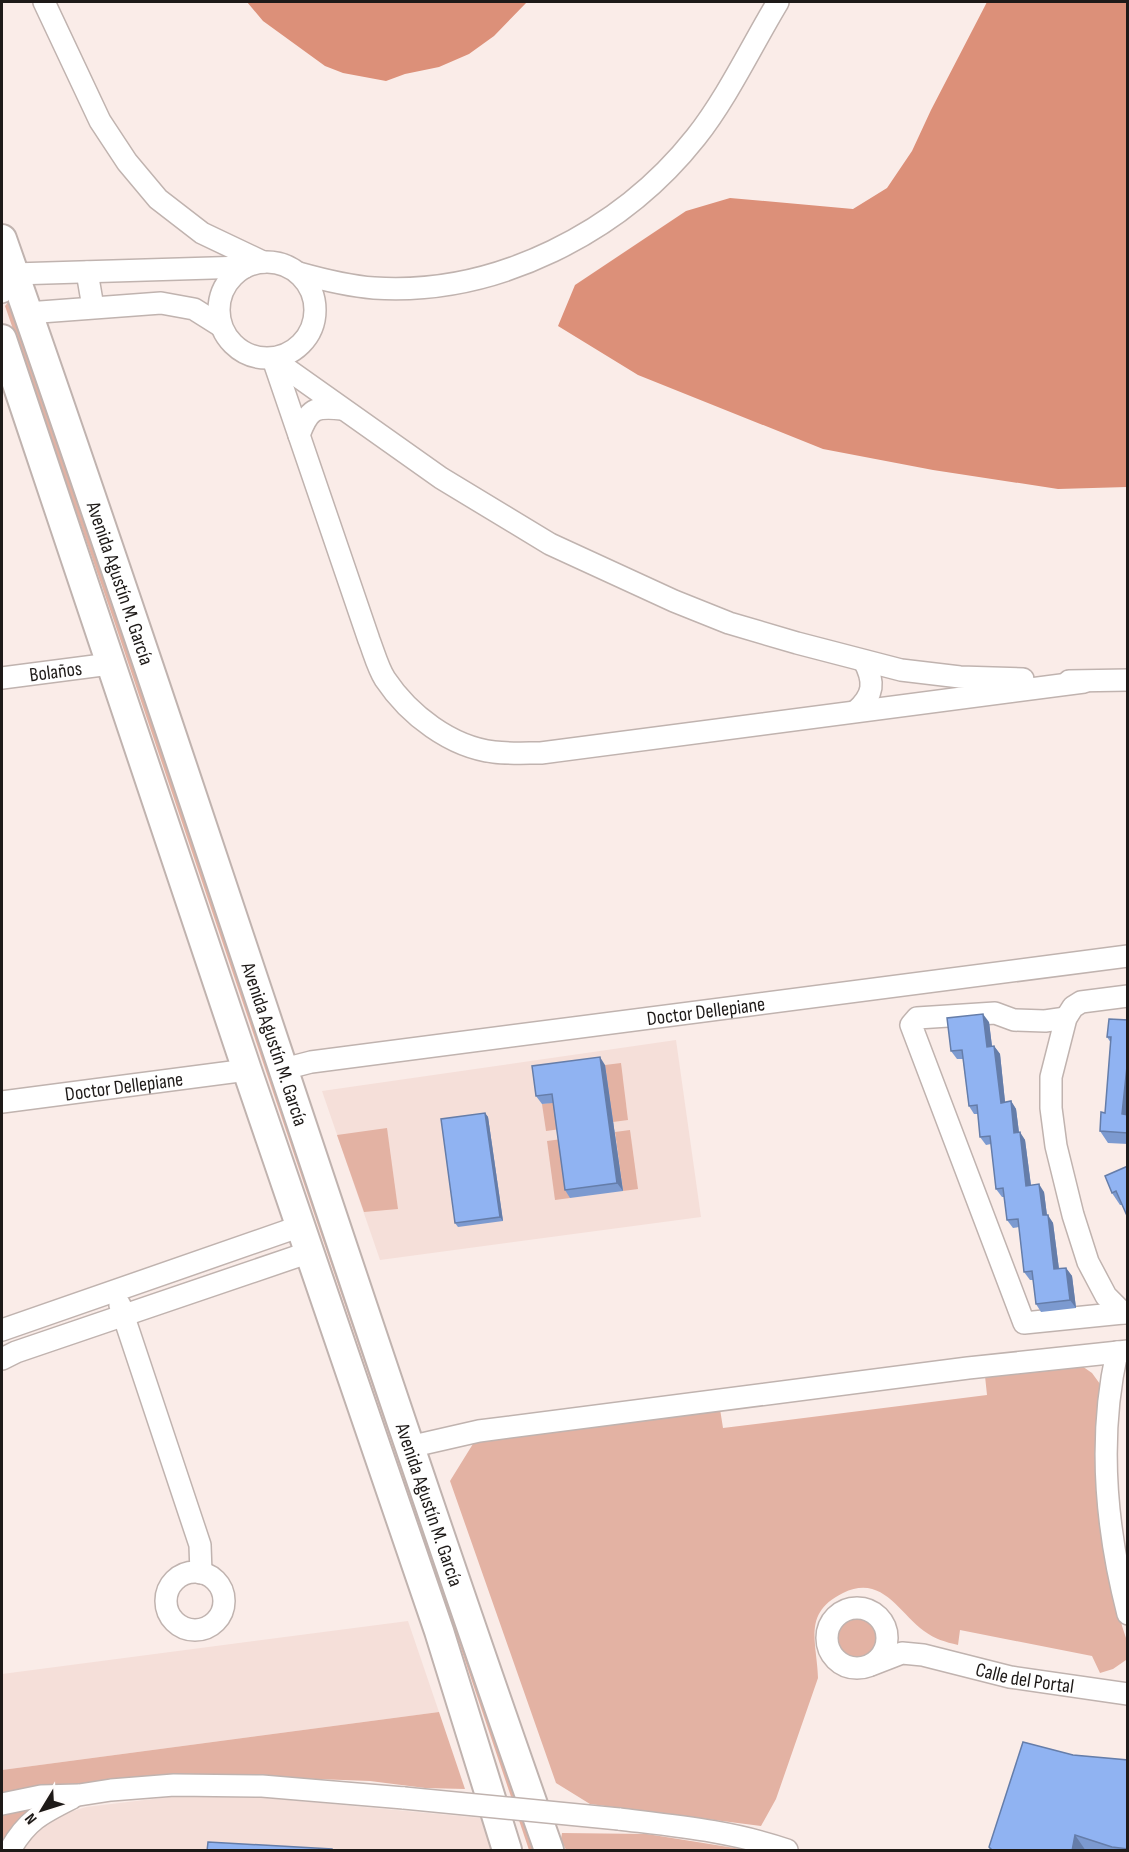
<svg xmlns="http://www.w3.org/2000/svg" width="1129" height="1852" font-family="'Sofia Sans Condensed',sans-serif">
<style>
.built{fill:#f5dfd9}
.green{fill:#e3b2a3}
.water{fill:#dc9079}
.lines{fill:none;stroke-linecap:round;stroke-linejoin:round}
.minor-casing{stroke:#c0b3af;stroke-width:24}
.secondary-casing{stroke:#c0b3af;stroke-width:32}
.minor{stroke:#fff;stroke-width:21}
.secondary{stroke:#fff;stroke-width:28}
.minor-bridge-casing{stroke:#c0b3af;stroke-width:24;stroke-linecap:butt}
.minor-bridge{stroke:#fff;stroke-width:21}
.wall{fill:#7c9ad0}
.shaded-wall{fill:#657da9}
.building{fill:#90b3f2;stroke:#657da9;stroke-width:1.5}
.labels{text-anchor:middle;stroke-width:4.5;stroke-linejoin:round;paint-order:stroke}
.street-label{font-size:20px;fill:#1e1a18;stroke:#fffcfb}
</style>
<rect width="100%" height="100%" fill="#faece8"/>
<g class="built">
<path d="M 676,1040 L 701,1217 L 380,1260 L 322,1091 Z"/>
<path d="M 408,1621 L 439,1712 L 2,1770 L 2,1674 Z"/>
<path d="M 235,1795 L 492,1819 L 501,1850 L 18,1850 L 22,1843 L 51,1818 L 86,1807 L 178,1796 Z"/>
</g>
<g class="green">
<path d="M 13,296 L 540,1850 L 529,1850 L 115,624 L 5,306 Z"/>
<path d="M 621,1063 L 628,1120 L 613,1122 L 605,1065 Z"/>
<path d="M 557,1102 L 561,1129 L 546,1131 L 542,1104 Z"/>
<path d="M 387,1128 L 398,1209 L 364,1212 L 337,1135 Z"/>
<path d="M 630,1130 L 638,1189 L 623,1191 L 615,1132 Z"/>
<path d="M 562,1139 L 570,1198 L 555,1200 L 547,1141 Z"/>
<path d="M 1079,1364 L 1092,1373 L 1100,1384 L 1100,1395 L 1095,1437 L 1098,1503 L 1122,1626 L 1127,1641 L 1126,1660 L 1113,1669 L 1100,1673 L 1092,1656 L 960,1630 L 958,1645 C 945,1642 935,1639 924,1631 C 898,1612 882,1574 843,1593 C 802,1613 817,1642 818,1678 L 776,1799 L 761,1826 L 590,1804 L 556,1783 L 450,1481 L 476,1439 L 720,1409 L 723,1428 L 987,1395 L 985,1376 Z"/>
<circle cx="857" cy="1638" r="22"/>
<path d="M 439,1712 L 465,1789 L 425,1788 L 370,1781 L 210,1775 L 2,1798 L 2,1770 Z"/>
<path d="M 20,1810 L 34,1810 L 2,1849 L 2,1813 Z"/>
<path d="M 562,1833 L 647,1834 L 747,1850 L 566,1850 L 561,1839 Z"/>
</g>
<g class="water">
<path d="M 247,2 L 527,2 L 494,36 L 469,54 L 439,67 L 405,74 L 386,81 L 343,73 L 325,66 L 263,21 Z"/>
<path d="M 987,2 L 1127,2 L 1127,487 L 1058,489 L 933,470 L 823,449 L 638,375 L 558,326 L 575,285 L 686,211 L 730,198 L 853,209 L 887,188 L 912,151 L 931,110 Z"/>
</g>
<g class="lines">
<g class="minor-casing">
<g id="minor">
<path d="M 44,2 L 100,121 L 127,162 L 158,199 L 202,233 L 263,262"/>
<circle cx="267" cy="310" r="48"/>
<path d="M 87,272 L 93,307"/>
<path d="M 299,273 C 324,280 348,286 374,288 C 496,296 621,232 696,137 C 727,98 752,45 778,2"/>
<path d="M 2,292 L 14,274 L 245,267"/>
<path d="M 27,313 L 161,303 L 194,309 L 221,326"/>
<path d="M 273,359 L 369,640 C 374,653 378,668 385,679 C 409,715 451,747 494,752 C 510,754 526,753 541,753 L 1084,682"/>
<path d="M 273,359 L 441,478 L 550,544 L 674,601 L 729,623 L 797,643 L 901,670 L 960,677 L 1023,679"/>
<path d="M 299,435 C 309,409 314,406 342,409"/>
<path id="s1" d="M 2,678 L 110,664"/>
<path d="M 1069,681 L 1128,680"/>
<path d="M 856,711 C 874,695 875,682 864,661"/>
<path d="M 1128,996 L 1081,1002 L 1073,1007 L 1066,1018 L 1051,1077 L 1051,1108 L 1056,1146 L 1073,1215 L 1088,1262 L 1106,1296 L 1123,1313 L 1128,1313"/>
<path d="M 1066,1018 L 1045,1021 L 1014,1020 L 995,1013 L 917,1018 L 911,1025 L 1024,1323 L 1123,1313"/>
<path id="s2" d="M 284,1069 L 311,1062 L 1128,956"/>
<path id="s3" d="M 2,1102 L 247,1070"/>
<path d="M 120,1305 L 200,1545 L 201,1573"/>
<path d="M 2,1330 L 301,1226"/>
<path d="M 1117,1352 C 1098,1437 1106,1529 1128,1614"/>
<path d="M 2,1359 L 16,1352 L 310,1252"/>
<path d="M 409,1447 L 479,1431 L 968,1368 L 1128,1351"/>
<circle cx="195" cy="1601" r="29"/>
<circle cx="857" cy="1638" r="30"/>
<path id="s4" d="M 871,1665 L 902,1653 L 923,1655 L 1010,1677 L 1128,1694"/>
<path d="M 2,1804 L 41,1796 L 79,1795 L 111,1790 L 174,1785 L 262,1786 L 404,1798"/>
<path d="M 619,1819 C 676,1826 732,1831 787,1850"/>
<path d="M 10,1850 C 27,1820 42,1813 72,1798"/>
</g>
</g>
<g class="secondary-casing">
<g id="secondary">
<path id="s5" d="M 2,239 C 190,774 360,1315 549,1850"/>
<path d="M 2,339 L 247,1070 L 439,1631 L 507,1850"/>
</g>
</g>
<use href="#minor" class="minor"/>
<use href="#secondary" class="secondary"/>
<g class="minor-bridge-casing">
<path id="minor-bridge" d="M 404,1798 L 619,1819"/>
</g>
<use href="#minor-bridge" class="minor-bridge"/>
</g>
<g class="wall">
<path d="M 1128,1020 L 1128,1144 L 1108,1143 L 1100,1131 L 1105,1113 L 1111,1043 L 1107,1037 Z"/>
<path d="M 989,1022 L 992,1046 L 994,1046 L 1000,1054 L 1005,1102 L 1011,1101 L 1016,1109 L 1019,1132 L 1025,1140 L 1031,1185 L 1044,1192 L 1047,1215 L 1053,1223 L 1059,1269 L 1066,1268 L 1072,1276 L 1076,1308 L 1041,1312 L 1036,1304 L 1033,1280 L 1030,1280 L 1024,1272 L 1019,1227 L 1013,1228 L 1007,1220 L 1005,1197 L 1002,1197 L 996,1189 L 991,1144 L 986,1145 L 980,1137 L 978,1114 L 974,1114 L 969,1106 L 963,1059 L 957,1059 L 951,1051 Z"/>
<path d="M 605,1065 L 623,1191 L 570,1198 L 565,1190 L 553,1103 L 542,1104 L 536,1096 Z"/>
<path d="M 485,1113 L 488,1117 L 503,1221 L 458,1227 L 455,1223 Z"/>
<path d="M 1128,1166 L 1122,1205 L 1120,1205 L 1112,1193 Z"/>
<path d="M 1073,1755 L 1128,1760 L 1128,1851 L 991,1851 L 989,1847 Z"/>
</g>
<g class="shaded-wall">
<path d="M 983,1014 L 989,1022 L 993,1055 L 987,1047 Z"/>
<path d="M 994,1046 L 1000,1054 L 1006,1111 L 1001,1103 Z"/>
<path d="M 600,1057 L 605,1065 L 623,1191 L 617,1183 Z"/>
<path d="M 1128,1057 L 1128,1121 L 1122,1114 Z"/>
<path d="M 1011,1101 L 1016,1109 L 1020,1141 L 1014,1133 Z"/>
<path d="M 485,1113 L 488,1117 L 503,1221 L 500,1217 Z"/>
<path d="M 1020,1132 L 1025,1140 L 1032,1194 L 1026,1186 Z"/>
<path d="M 1039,1184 L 1044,1192 L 1048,1224 L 1043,1215 Z"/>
<path d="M 1048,1215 L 1053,1223 L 1060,1277 L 1054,1269 Z"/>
<path d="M 1066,1268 L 1072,1276 L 1076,1308 L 1070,1300 Z"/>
<path d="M 1075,1835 L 1086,1851 L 1072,1851 Z"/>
</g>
<g class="building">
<path d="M 983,1014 L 987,1047 L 994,1046 L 1001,1103 L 1011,1101 L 1014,1133 L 1020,1132 L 1026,1186 L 1039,1184 L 1043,1215 L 1048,1215 L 1054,1269 L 1066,1268 L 1070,1300 L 1036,1304 L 1032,1271 L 1024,1272 L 1018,1219 L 1007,1220 L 1003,1188 L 996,1189 L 990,1136 L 980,1137 L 977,1105 L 969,1106 L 962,1050 L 951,1051 L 947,1018 Z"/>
<path d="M 1109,1019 L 1128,1020 L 1128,1057 L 1122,1114 L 1128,1115 L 1128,1133 L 1100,1131 L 1101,1112 L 1105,1113 L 1111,1037 L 1107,1037 Z"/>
<path d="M 600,1057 L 617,1183 L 565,1190 L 552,1094 L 536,1096 L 532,1066 Z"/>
<path d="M 485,1113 L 500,1217 L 455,1223 L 441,1119 Z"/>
<path d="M 1128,1166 L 1128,1218 L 1116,1191 L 1112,1193 L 1105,1176 Z"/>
<path d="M 1023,1742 L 1073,1755 L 1128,1760 L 1128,1849 L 1112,1847 L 1075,1835 L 1072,1851 L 993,1851 L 989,1847 Z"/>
<path d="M 208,1842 L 332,1849 L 332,1851 L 207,1851 Z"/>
</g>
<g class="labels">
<g class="street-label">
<text dy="7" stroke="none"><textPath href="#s5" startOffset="364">Avenida Agustín M. García</textPath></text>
<text dy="7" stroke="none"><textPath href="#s1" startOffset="54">Bolaños</textPath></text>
<text dy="7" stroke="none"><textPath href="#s2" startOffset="426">Doctor Dellepiane</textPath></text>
<text dy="7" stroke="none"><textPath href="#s5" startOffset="850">Avenida Agustín M. García</textPath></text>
<text dy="7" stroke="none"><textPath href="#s3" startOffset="123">Doctor Dellepiane</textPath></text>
<text dy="7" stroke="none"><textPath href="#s5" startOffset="1336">Avenida Agustín M. García</textPath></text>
<text dy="7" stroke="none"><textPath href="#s4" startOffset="159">Calle del Portal</textPath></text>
</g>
</g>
<rect width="1129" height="1852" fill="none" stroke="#1e1a18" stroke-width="6"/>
<g transform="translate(42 1810) rotate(232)" stroke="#fffcfb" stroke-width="4.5" paint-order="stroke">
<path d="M0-4.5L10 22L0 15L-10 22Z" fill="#1e1a18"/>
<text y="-9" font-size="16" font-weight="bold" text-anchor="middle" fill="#1e1a18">N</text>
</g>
</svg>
